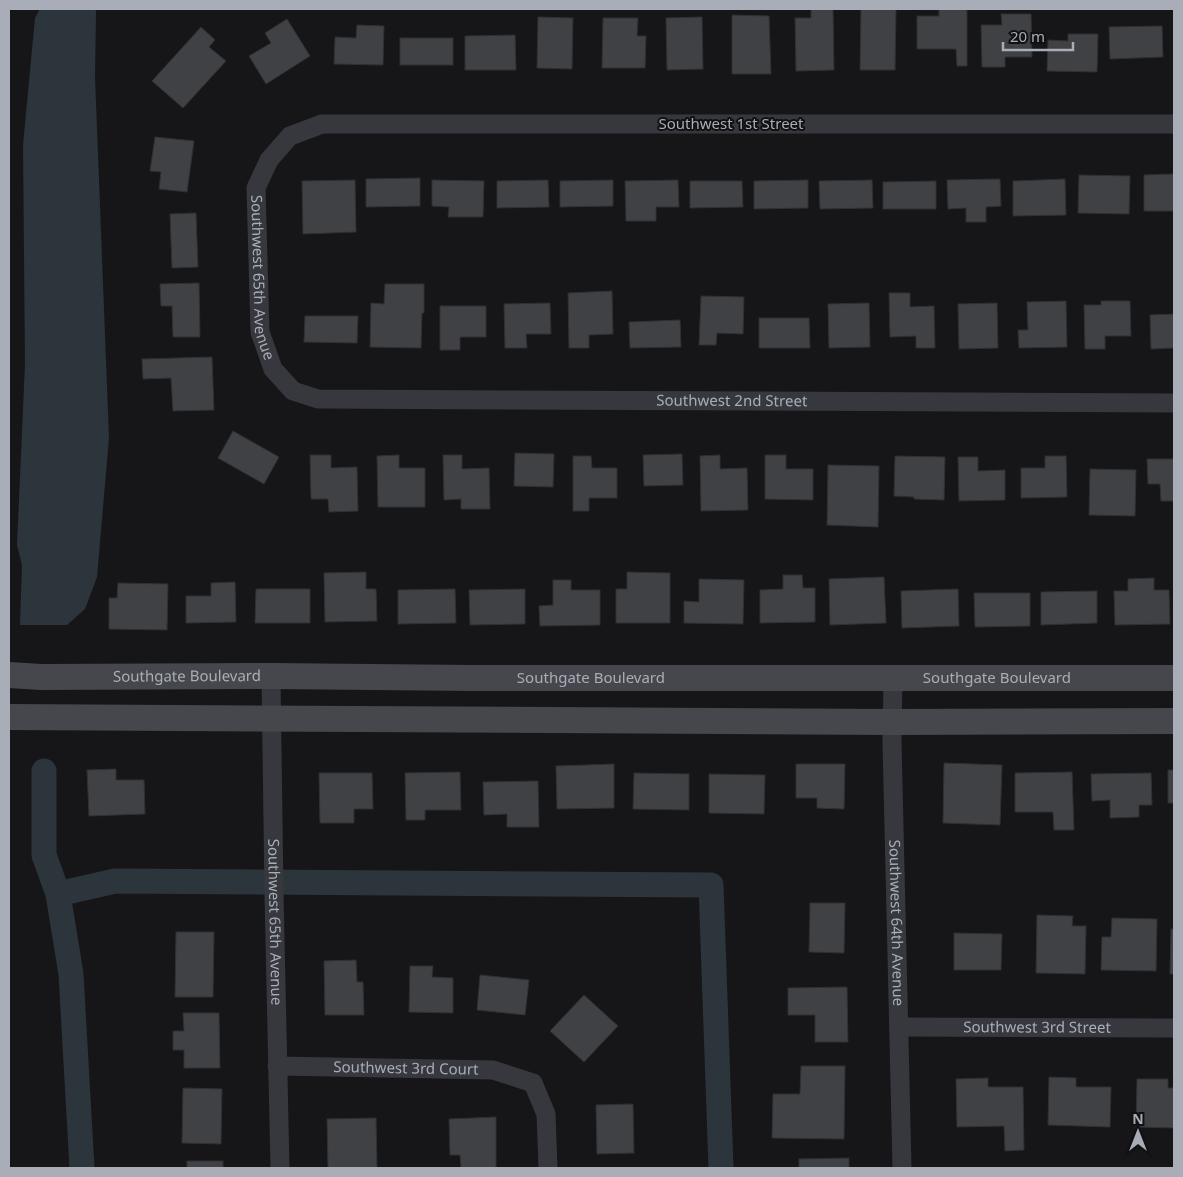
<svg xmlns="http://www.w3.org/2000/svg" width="1183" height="1177" font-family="'Noto Sans',sans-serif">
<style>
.water{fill:#2c353c}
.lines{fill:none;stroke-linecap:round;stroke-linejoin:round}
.canal{stroke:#2c353c;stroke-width:25}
.building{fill:#404145;stroke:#303034}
.minor{stroke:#37383d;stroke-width:19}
.secondary{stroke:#45474d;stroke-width:26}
.labels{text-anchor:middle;stroke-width:4;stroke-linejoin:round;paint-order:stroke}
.street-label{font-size:15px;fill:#a8adb8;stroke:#111113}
</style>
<rect width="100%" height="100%" fill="#161618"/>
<path class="water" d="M 40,9 L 96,9 L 95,77 L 109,438 L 97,577 L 85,609 L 67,625 L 20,625 L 22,565 L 17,545 L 25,364 L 23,145 L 35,18 Z"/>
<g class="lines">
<g class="canal">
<path d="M 44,771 L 44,855 L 58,894 L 71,974 L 82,1168"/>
<path d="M 58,894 L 115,881 L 711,885 L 721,1168"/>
</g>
</g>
<g class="building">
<path d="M 811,9 L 833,9 L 834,70 L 796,71 L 795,18 L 811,18 Z"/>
<path d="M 861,9 L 896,9 L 895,70 L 860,70 Z"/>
<path d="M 939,9 L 967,9 L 967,66 L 957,66 L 956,49 L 917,49 L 917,16 L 939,16 Z"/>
<path d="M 1001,14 L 1031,14 L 1032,57 L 1005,57 L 1005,67 L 982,67 L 981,25 L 1002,25 Z"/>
<path d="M 732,15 L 769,16 L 771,74 L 732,74 Z"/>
<path d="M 538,17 L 573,18 L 572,69 L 537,68 Z"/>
<path d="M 702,17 L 703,69 L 667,70 L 666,18 Z"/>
<path d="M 603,18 L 638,18 L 637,36 L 646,36 L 645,68 L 602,68 Z"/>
<path d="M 287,19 L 310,56 L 266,84 L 249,56 L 271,43 L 265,33 Z"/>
<path d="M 357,25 L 384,26 L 383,65 L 334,64 L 335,37 L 356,38 Z"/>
<path d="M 1162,26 L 1163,57 L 1110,59 L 1109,27 Z"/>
<path d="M 201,27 L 215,40 L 209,47 L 226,61 L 183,108 L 152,81 Z"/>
<path d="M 1068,34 L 1098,34 L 1097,72 L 1047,71 L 1048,40 L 1068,41 Z"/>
<path d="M 515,35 L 516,70 L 465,70 L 465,36 Z"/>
<rect x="400" y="38" width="53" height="27"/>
<path d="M 155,137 L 194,141 L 187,192 L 159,189 L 161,172 L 150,171 Z"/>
<path d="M 1174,174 L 1174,211 L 1144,211 L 1144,175 Z"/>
<path d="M 1079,175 L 1130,176 L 1129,214 L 1078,213 Z"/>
<path d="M 420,178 L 420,206 L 366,207 L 366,179 Z"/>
<path d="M 1000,179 L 1001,206 L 986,207 L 986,222 L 966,222 L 966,208 L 948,209 L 947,180 Z"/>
<path d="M 1065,179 L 1066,215 L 1013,216 L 1013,181 Z"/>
<path d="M 355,180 L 356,232 L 303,234 L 302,181 Z"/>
<path d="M 432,180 L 484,181 L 483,217 L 448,217 L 449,207 L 432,206 Z"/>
<path d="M 548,180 L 549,207 L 497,208 L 497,181 Z"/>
<path d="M 613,180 L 613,206 L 560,207 L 560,181 Z"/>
<path d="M 678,180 L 679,207 L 656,207 L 656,221 L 626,221 L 625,181 Z"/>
<path d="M 808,180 L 808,208 L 754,209 L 754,181 Z"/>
<path d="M 872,180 L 873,208 L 820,209 L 819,181 Z"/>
<path d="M 690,181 L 742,181 L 743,207 L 690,208 Z"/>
<path d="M 936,181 L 936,209 L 883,209 L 883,182 Z"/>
<path d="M 196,213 L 198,267 L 172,268 L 170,214 Z"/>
<path d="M 199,283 L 200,337 L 173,337 L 172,306 L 161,306 L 160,284 Z"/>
<path d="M 385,284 L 424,284 L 424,313 L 422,313 L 421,348 L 370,347 L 371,303 L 384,304 Z"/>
<path d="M 612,291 L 613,334 L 589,335 L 589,348 L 569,348 L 568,293 Z"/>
<path d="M 889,293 L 910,293 L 910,307 L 934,306 L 935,348 L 916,348 L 916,336 L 890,337 Z"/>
<path d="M 701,296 L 744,297 L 743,334 L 717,333 L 716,345 L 699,345 Z"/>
<path d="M 1066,301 L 1067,347 L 1019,348 L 1018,330 L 1028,330 L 1027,302 Z"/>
<path d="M 1101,301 L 1130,301 L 1131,336 L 1105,336 L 1105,349 L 1085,349 L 1084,305 L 1101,305 Z"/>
<path d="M 550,303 L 551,334 L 526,334 L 527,348 L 505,348 L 504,304 Z"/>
<path d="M 869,303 L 870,347 L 829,348 L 828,304 Z"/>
<path d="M 997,303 L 998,348 L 959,349 L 958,304 Z"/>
<path d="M 440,306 L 486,306 L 486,337 L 460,337 L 460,350 L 440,350 Z"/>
<path d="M 1174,314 L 1174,348 L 1151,349 L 1150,315 Z"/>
<path d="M 305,316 L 358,316 L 357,343 L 304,342 Z"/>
<path d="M 759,318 L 809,318 L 810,348 L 759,348 Z"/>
<path d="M 680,320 L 681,347 L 630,348 L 629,322 Z"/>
<path d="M 212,357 L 214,410 L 173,411 L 171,378 L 143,379 L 142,359 Z"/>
<path d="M 233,431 L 279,457 L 264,484 L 218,458 Z"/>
<path d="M 515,453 L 554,454 L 553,487 L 514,486 Z"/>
<path d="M 682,454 L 683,485 L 644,486 L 643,455 Z"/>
<path d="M 310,455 L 331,455 L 331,468 L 357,467 L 358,511 L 329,512 L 328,499 L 311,499 Z"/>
<path d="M 399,455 L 399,468 L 425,468 L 425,507 L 378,507 L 377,456 Z"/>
<path d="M 443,455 L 462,455 L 462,469 L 489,468 L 490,509 L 461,509 L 461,499 L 444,500 Z"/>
<path d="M 720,455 L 720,469 L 747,468 L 748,510 L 701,511 L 700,456 Z"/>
<path d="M 765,455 L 786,455 L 786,469 L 813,469 L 813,500 L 765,499 Z"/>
<path d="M 573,456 L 591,456 L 592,468 L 617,468 L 617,498 L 589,498 L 589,511 L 573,511 Z"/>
<path d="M 895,456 L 945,457 L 944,500 L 914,499 L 914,497 L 894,496 Z"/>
<path d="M 1045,456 L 1066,456 L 1067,497 L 1021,498 L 1021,468 L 1045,468 Z"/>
<path d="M 958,457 L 978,457 L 978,471 L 1005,470 L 1005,500 L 959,501 Z"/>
<path d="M 1147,459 L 1174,459 L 1174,501 L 1161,501 L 1160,484 L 1148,484 Z"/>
<path d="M 828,465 L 879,466 L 878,527 L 827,525 Z"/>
<path d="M 1090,469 L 1136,470 L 1135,516 L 1089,515 Z"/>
<path d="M 366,572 L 366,589 L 376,589 L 377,621 L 325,622 L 324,573 Z"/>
<path d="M 627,572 L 670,573 L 670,623 L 616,623 L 616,589 L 627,589 Z"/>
<path d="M 783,575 L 802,575 L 803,588 L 815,588 L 815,622 L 760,623 L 760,590 L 783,589 Z"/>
<path d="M 884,577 L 886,623 L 830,625 L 829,579 Z"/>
<path d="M 1154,578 L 1154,590 L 1169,590 L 1170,624 L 1115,625 L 1114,591 L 1128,591 L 1128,579 Z"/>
<path d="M 699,579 L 744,580 L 743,624 L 684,623 L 684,601 L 699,602 Z"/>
<path d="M 553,580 L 571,580 L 571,590 L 600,590 L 600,625 L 540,626 L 539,606 L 553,605 Z"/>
<path d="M 235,582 L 236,622 L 186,623 L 186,596 L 211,596 L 211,583 Z"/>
<path d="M 118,583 L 168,584 L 167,630 L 109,629 L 109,598 L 117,598 Z"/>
<path d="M 256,589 L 310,589 L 310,623 L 255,623 Z"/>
<path d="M 455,589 L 456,623 L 398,624 L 398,590 Z"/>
<path d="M 525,589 L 525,624 L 470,625 L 469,590 Z"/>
<path d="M 958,589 L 959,626 L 902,628 L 901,591 Z"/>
<path d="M 1097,591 L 1097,623 L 1041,625 L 1041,592 Z"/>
<path d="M 974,593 L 1030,593 L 1030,626 L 975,627 Z"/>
<path d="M 944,763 L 1002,765 L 1000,825 L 943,823 Z"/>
<path d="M 614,764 L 614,808 L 557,809 L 556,766 Z"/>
<path d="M 796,764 L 845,764 L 844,809 L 817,808 L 817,798 L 796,798 Z"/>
<path d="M 116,769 L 116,780 L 144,780 L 145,814 L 89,816 L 87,770 Z"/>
<rect x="1168" y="770" width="6" height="33"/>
<path d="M 460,772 L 461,810 L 425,810 L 425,820 L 406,820 L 405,773 Z"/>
<path d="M 1072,772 L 1074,830 L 1054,830 L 1053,812 L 1015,812 L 1015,773 Z"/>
<path d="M 319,773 L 372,773 L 373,809 L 354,809 L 354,823 L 320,823 Z"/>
<path d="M 634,773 L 689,774 L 689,810 L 633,809 Z"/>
<path d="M 1151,773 L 1152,805 L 1139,805 L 1139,817 L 1110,818 L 1110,800 L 1092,801 L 1091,774 Z"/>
<path d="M 709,774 L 765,775 L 764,814 L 709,813 Z"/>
<path d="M 538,781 L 539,827 L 507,827 L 507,814 L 484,815 L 483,782 Z"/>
<path d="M 810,903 L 845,903 L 844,953 L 809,952 Z"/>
<path d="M 1037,915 L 1073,916 L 1072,926 L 1086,926 L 1085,974 L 1036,973 Z"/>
<path d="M 1112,918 L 1157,919 L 1156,971 L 1101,970 L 1102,937 L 1111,937 Z"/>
<path d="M 1171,929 L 1174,929 L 1174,974 L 1170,974 Z"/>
<path d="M 176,932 L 214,932 L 213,997 L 175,997 Z"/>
<path d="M 954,933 L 1002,934 L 1001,970 L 954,970 Z"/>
<path d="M 356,960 L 357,982 L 363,982 L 364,1015 L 325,1015 L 324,961 Z"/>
<path d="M 410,966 L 433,966 L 432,977 L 453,978 L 453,1013 L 409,1012 Z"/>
<path d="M 480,975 L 529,980 L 525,1015 L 477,1010 Z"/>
<path d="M 847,987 L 848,1042 L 815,1042 L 815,1015 L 788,1015 L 788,988 Z"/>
<path d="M 584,995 L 618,1026 L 584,1062 L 550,1031 Z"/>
<path d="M 183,1013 L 219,1013 L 220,1068 L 184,1068 L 184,1050 L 173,1050 L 173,1031 L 184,1031 Z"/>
<path d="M 801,1066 L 845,1066 L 844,1139 L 772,1138 L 773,1094 L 800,1094 Z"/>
<path d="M 1049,1077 L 1076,1078 L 1076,1087 L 1111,1087 L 1110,1127 L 1048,1125 Z"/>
<path d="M 988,1078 L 988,1087 L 1023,1087 L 1024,1150 L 1005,1151 L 1004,1126 L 957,1127 L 956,1079 Z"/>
<path d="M 1137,1079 L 1168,1079 L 1168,1088 L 1174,1088 L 1174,1128 L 1136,1127 Z"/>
<path d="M 183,1088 L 222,1089 L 221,1144 L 182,1143 Z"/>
<path d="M 633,1104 L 634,1153 L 597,1154 L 596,1105 Z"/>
<path d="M 496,1117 L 496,1168 L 461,1168 L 460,1155 L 450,1155 L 449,1119 Z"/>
<path d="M 376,1118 L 377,1168 L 328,1168 L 327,1119 Z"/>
<path d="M 849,1158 L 849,1168 L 799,1168 L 799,1159 Z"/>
<rect x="187" y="1161" width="36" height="7"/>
</g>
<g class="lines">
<g class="minor">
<path id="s1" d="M 1174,124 L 322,124 L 290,136 L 269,160 L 256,188 L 260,332 L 273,369 L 293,391 L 318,399 L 1174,403"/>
<path id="s2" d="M 271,676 L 274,894 L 280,1168"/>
<path id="s3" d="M 893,678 L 892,742 L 902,1168"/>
<path id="s4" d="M 899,1027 L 1174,1028"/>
<path id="s5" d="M 277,1066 L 493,1070 L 533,1083 L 546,1114 L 548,1168"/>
</g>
<g class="secondary">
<path id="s6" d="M 9,675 L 41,677 L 271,676 L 473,678 L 1174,678"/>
<path d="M 9,717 L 892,722 L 1174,721"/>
</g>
</g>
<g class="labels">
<g class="street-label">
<text x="731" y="129">Southwest 1st Street</text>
<text dy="5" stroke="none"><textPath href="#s1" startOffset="1039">Southwest 65th Avenue</textPath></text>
<text dy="5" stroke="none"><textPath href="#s1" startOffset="1602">Southwest 2nd Street</textPath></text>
<text dy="5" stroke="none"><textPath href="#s6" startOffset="178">Southgate Boulevard</textPath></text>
<text dy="5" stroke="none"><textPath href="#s6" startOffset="582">Southgate Boulevard</textPath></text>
<text dy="5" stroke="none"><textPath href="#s6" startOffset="988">Southgate Boulevard</textPath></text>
<text dy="5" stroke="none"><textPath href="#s2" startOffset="246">Southwest 65th Avenue</textPath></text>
<text dy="5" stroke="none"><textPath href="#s3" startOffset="245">Southwest 64th Avenue</textPath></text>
<text dy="5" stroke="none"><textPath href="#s4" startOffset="138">Southwest 3rd Street</textPath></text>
<text dy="5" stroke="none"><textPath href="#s5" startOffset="129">Southwest 3rd Court</textPath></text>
</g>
</g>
<rect width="1183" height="1177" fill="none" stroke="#a8adb8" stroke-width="20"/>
<g transform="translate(1138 1132)" stroke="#111113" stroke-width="4" paint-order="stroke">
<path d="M0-4L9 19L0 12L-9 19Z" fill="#a8adb8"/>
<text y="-8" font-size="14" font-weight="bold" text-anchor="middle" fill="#a8adb8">N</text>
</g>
<path d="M1003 42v8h70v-8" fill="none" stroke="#a8adb8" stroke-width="2.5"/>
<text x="1010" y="42" font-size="15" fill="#a8adb8" stroke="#111113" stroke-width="4" paint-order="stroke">20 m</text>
</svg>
